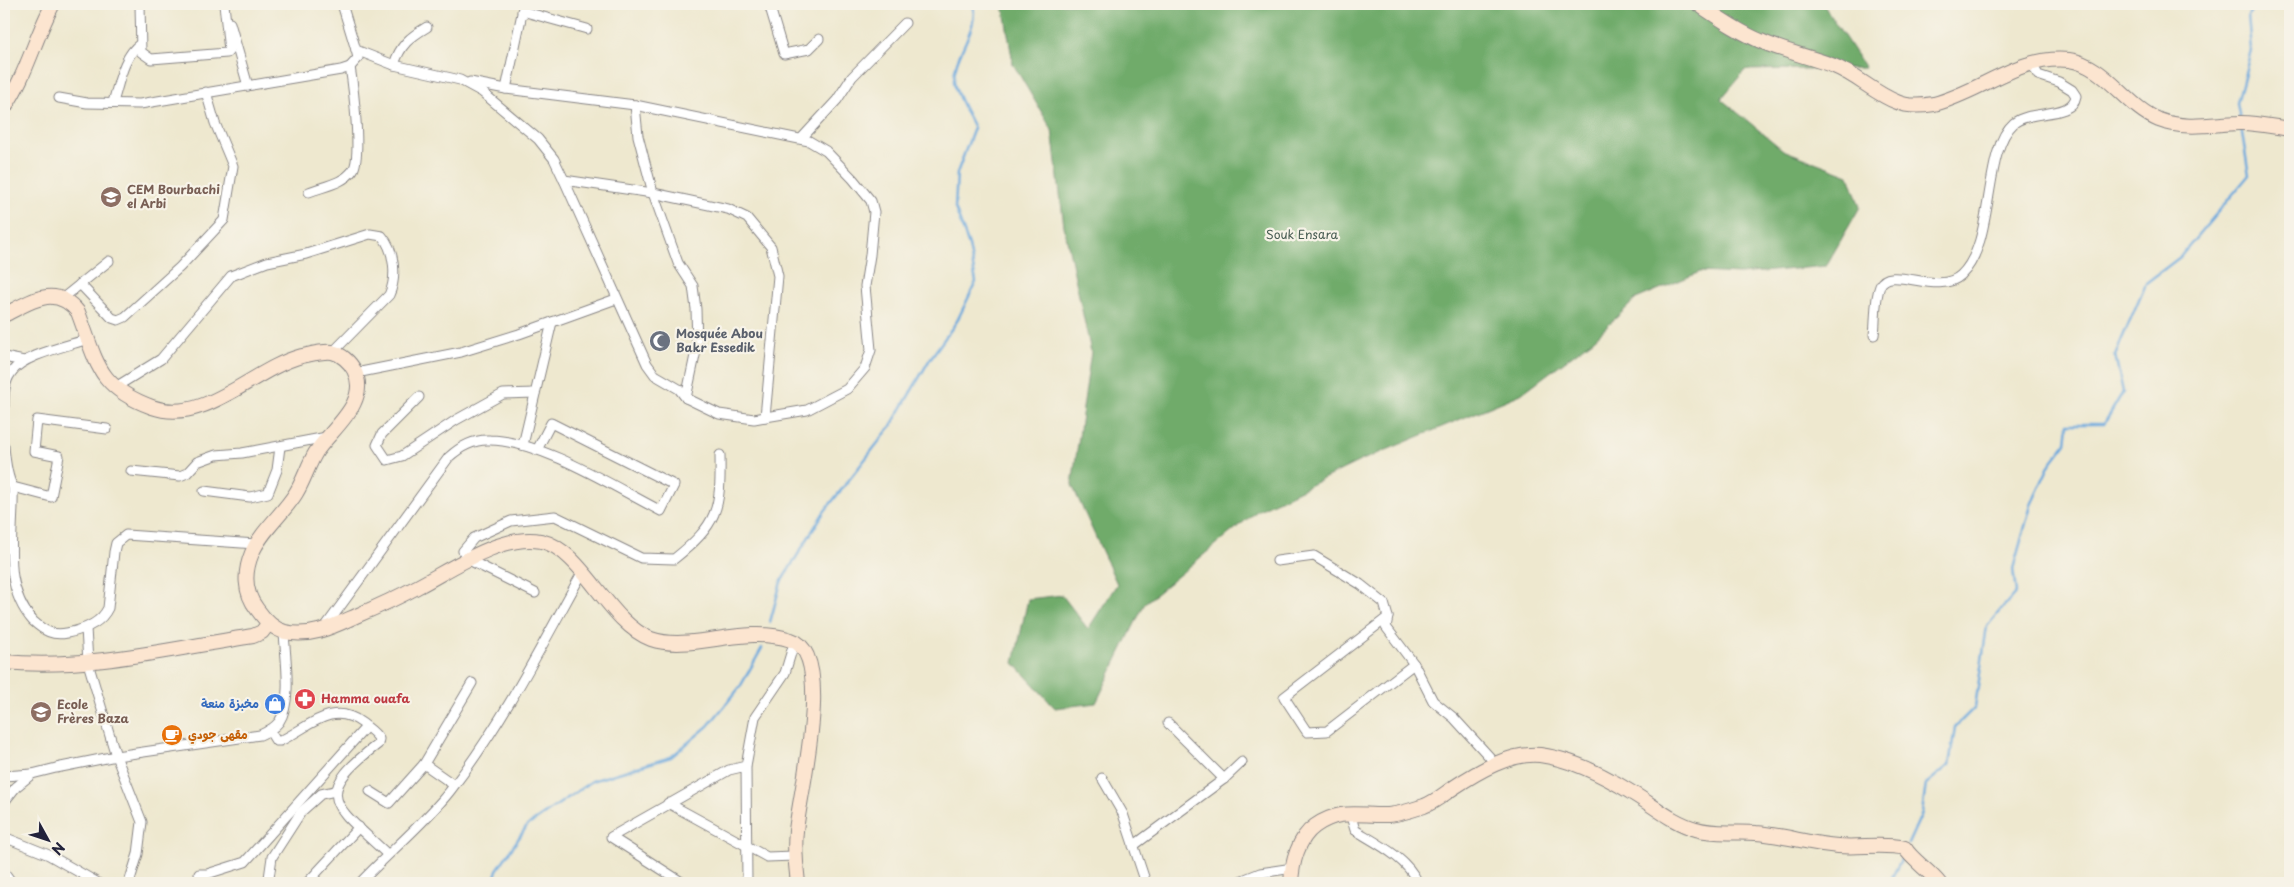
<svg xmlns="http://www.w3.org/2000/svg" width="2294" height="887" font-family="'Playpen Sans','Playpen Sans Arabic',sans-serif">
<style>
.forest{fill:#6fab6b;stroke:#486653}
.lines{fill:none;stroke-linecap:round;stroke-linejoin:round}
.stream{stroke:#6ca9dd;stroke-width:2.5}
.street-casing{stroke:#888585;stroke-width:11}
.secondary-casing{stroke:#888585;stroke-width:16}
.street{stroke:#fff;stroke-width:9}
.secondary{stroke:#fce5d0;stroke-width:14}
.labels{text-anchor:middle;stroke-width:4.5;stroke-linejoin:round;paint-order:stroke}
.education-label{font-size:12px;font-weight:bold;fill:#785e54;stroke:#f7f3e8;text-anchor:start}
.park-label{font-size:12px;fill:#465b51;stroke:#f7f3e8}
.worship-label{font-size:12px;font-weight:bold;fill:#5b616d;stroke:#f7f3e8;text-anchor:start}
.health-label{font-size:12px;font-weight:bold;fill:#be3a42;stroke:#f7f3e8;text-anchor:start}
.shop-label{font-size:12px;font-weight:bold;fill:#366cbe;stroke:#f7f3e8;text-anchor:end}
.food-label{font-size:12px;font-weight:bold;fill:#c56008;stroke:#f7f3e8;text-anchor:start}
</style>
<rect width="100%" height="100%" fill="#f7f3e8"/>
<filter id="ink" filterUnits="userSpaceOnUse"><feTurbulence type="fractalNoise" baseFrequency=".02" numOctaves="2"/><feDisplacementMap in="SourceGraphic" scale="10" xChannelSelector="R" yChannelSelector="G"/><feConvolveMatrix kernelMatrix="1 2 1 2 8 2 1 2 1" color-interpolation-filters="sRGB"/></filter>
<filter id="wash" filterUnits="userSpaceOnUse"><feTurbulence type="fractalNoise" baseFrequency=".0096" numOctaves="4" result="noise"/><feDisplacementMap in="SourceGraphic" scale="20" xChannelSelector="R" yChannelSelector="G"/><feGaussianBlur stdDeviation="1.12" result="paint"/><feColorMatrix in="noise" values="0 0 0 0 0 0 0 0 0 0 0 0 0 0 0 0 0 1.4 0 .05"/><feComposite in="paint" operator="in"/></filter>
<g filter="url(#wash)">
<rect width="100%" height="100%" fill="#eee8cf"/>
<path class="forest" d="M 1003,4 L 1823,4 L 1865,68 L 1745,70 L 1721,99 L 1783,150 L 1849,175 L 1860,207 L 1826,266 L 1740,274 L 1700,272 L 1636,299 L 1594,339 L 1521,394 L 1360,461 L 1257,511 L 1145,603 L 1096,703 L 1055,708 L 1014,663 L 1028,599 L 1062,595 L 1088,629 L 1117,584 L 1072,485 L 1091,352 L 1064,226 L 1052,130 L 1013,64 Z"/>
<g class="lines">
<g class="stream">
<path d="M 2240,119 L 2237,103 L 2251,50 L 2248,15 L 2257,4"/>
<path d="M 770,622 L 781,582 L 824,512 L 891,426 L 930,359 L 957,321 L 976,282 L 969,246 L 955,208 L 957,173 L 974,128 C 969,117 954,92 954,81 C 953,54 979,31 973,4"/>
<path d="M 1908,844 L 1922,813 L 1926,784 L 1949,765 L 1955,727 L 1975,707 L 1987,626 L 2016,592 L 2013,569 L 2031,505 L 2050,464 L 2066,443 L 2068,424 L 2104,424 L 2123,392 L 2115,355 L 2146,283 L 2180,257 L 2249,175 L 2241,127"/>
<path d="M 493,883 L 497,870 L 527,826 L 592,781 L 671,757 L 708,726 L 740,687 L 762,648"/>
<path d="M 1889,883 L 1904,854"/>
</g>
</g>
</g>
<g filter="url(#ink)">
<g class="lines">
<g class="street-casing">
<g id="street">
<path d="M 140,4 L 141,52 L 151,59 L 227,53 L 229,51 L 224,4"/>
<path d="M 342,4 L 356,50 L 394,65 L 460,80 L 482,92 L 538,139 L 554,159 L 564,180 L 647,364 L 655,375 L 679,389 L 686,398 L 719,414 L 754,419 L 807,410 L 847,389 L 865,368 L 871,350 L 865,286 L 870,255 L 874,212 L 871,201 L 853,179 L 826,151 L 809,141 L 635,105"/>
<path d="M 769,4 L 784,54 L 809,49 L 819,39"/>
<path d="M 522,11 L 587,29"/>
<path d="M 230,23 L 248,86"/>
<path d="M 394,65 C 400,45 410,37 427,27"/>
<path d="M 470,82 L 506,89 L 635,105 L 638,136 L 653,193 L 678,263 L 693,286 L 696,309 L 697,346 L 686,398"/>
<path d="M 506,89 L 524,4"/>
<path d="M 59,98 L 87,103 L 140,104 L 341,70 L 350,67 L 358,58 L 356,50"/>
<path d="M 113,102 C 119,84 123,56 140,44"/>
<path d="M 801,139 L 837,100 L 852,77 L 905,23"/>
<path d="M 564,180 L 653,193 L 728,209 L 747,218 L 771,247 L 778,276 L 765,417"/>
<path d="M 309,192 C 324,186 343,184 353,170 C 362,157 353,85 350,67"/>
<path d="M 80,284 L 112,318 L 118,320 L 125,317 L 180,267 L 224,220 L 233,166 L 215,123 L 206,92"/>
<path d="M 63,298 L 109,261"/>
<path d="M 1874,335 C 1876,319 1874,301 1880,286 C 1889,263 1938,297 1961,275 C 1996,242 1982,151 2014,123 C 2031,109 2072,119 2076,96 L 2072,90 L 2059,82 L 2038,75 L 2032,63"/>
<path d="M 4,357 L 24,361"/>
<path d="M 356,373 L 461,352 L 519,334 L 616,299"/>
<path d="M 114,388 L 161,359 L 231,276 L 267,262 L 306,254 L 370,234 L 382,236 C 395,251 397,278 389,295 L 333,352"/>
<path d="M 419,397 L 382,434 L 377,445 L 387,460 L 402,456 L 456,420 L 503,394 L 535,393"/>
<path d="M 4,407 C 4,396 4,382 11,373 C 22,355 68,346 88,339"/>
<path d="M 523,445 L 552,322"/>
<path d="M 4,446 C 5,458 7,477 13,487 C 15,534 0,584 33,621 C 44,631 53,636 67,633 C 83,630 101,623 108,608 L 114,552 L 116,543 L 126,535 L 256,544"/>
<path d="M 131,471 L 180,476 L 187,473 L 197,462 L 216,455 L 242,453 L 327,437"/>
<path d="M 13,487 L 51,497 L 59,456 L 34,451 L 37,420 L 107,429"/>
<path d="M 204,491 L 250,497 L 268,493 L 277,470 L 280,447"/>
<path d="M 1277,561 L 1314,556 L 1360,584 L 1384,603 L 1388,617 L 1386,627 L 1414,664 L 1433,701 L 1454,718 L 1496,764"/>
<path d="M 535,593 L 469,560 L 463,551 L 474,538 L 511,521 L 555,516 L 641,558 L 674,559 C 718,524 721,509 720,455"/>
<path d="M 1388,617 L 1284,697 L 1307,732 L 1327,731 L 1414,664"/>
<path d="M 86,628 L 88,663 L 116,756 L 142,822 L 138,854 L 129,883"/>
<path d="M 323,630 L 449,457 C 461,446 474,439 490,440 C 543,441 614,487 661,511 L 674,485 L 551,423 L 537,450"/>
<path d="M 1168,723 L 1224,779"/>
<path d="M 269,730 L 276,741 L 280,741 C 308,728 332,700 362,723 C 368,728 375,732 379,739 L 378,744 C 308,797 337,806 387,854"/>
<path d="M 424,764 L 454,785"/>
<path d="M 746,766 L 755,717 L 785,673 L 795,640"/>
<path d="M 4,776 L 32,774"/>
<path d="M 1102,778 L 1123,814 L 1146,883"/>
<path d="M 370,791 L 389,803 L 424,764 L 472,683"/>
<path d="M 4,802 L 16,787 L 32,774 L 56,768 L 116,756 L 260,735 C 267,732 274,728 279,722 C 293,701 285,656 284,632"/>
<path d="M 668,803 L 767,857 L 794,856"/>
<path d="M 1350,813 L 1355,830 C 1378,844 1407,858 1418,883"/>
<path d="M 4,837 L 49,855 L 98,883"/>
<path d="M 1133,846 L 1224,779 L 1242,762"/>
<path d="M 4,872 L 12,883"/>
<path d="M 199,874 L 207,874 L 245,862 L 366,727"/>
<path d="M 264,883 L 269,878 L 272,857 L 301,812 L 321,794 L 335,791"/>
<path d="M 307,883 L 359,827"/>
<path d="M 360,883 C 389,852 424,824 450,791 C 502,724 541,647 582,573"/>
<path d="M 683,883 L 611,837 L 729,770 L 746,766 L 747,883"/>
<path d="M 1235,883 L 1260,873 L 1293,868"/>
</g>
</g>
<g class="secondary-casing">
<g id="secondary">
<path d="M 1698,4 C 1719,18 1739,32 1763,42 C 1786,52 1811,57 1834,66 C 1857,75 1875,94 1897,102 C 1908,107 1922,106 1934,104 C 1979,93 2021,54 2069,60 C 2106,65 2125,106 2159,120 C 2185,130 2212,124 2238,123 C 2254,122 2274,127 2290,129"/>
<path d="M 4,108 C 26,77 35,37 53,4"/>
<path d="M 4,315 C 30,302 55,283 78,312 C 97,362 97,387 152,407 C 205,426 252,369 302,356 C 312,354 322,351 332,352 C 341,354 350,362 354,370 C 371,402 331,429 316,452 C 308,465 304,480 296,493 C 284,513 261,531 252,553 C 244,572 244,592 257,609 C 264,619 273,629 285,632 C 311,638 334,626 356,616 C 377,607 397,598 417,587 C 450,570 502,533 541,541 C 583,550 608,623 651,639 C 691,653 743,624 791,640 C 836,653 799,796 796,831 C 794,849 796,866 798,883"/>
<path d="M 4,662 C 87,670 170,649 253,636 L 262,632 L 268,624"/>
<path d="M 1291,883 C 1292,863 1298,838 1315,826 C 1341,808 1359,816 1388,815 C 1401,814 1412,810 1424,806 C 1435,802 1444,794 1453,788 C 1477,772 1510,752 1540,755 C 1571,759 1607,777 1634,794 C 1654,806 1673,823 1696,829 C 1716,835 1736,831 1756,833 C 1784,835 1810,844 1838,846 C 1860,848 1883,843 1905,848 C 1911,859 1930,871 1939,883"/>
</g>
</g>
<use href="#street" class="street"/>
<use href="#secondary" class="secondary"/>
</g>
</g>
<defs>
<g id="school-disc" transform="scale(1.125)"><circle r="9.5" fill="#8d6e63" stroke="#f7f3e8"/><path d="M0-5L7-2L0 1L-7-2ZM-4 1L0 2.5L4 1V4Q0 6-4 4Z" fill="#fff"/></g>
<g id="mosque-disc" transform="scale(1.125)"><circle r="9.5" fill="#6b7280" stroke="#f7f3e8"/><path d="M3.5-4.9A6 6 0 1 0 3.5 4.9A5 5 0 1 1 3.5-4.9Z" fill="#fff"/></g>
<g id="pharmacy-disc" transform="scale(1.125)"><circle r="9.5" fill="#e0444e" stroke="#f7f3e8"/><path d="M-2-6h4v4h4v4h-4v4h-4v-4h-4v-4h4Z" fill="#fff"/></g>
<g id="shop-disc" transform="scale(1.125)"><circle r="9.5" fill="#3f7fe0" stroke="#f7f3e8"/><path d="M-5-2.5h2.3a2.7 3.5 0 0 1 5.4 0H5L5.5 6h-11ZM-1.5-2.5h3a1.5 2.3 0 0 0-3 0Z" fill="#fff"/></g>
<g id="cafe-disc" transform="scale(1.125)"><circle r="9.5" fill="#e8710a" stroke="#f7f3e8"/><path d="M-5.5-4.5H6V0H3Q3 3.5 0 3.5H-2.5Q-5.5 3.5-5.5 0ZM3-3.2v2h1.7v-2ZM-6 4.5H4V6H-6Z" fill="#fff"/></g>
</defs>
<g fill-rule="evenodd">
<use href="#school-disc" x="111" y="197"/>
<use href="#mosque-disc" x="660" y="341"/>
<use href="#pharmacy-disc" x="305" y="699"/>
<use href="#shop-disc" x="275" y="704"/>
<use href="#school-disc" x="41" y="712"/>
<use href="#cafe-disc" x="172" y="735"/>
</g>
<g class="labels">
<g class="education-label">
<text x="127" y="194">CEM Bourbachi<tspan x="127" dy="14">el Arbi</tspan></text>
<text x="57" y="709">Ecole<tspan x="57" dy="14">Frères Baza</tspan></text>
</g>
<g class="park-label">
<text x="1302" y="239">Souk Ensara</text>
</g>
<g class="worship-label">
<text x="676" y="338">Mosquée Abou<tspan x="676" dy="14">Bakr Essedik</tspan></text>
</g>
<g class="health-label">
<text x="321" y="703">Hamma ouafa</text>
</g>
<g class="shop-label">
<text x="259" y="708">مخبزة منعة</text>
</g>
<g class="food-label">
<text x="188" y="739">مقهى جودي</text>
</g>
</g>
<rect width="2294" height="887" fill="none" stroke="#f7f3e8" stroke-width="20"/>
<g transform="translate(48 840) rotate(130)" stroke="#f7f3e8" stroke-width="4" paint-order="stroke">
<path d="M0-4L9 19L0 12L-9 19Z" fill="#22223b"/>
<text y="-8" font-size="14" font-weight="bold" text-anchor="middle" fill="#22223b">N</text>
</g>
</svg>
